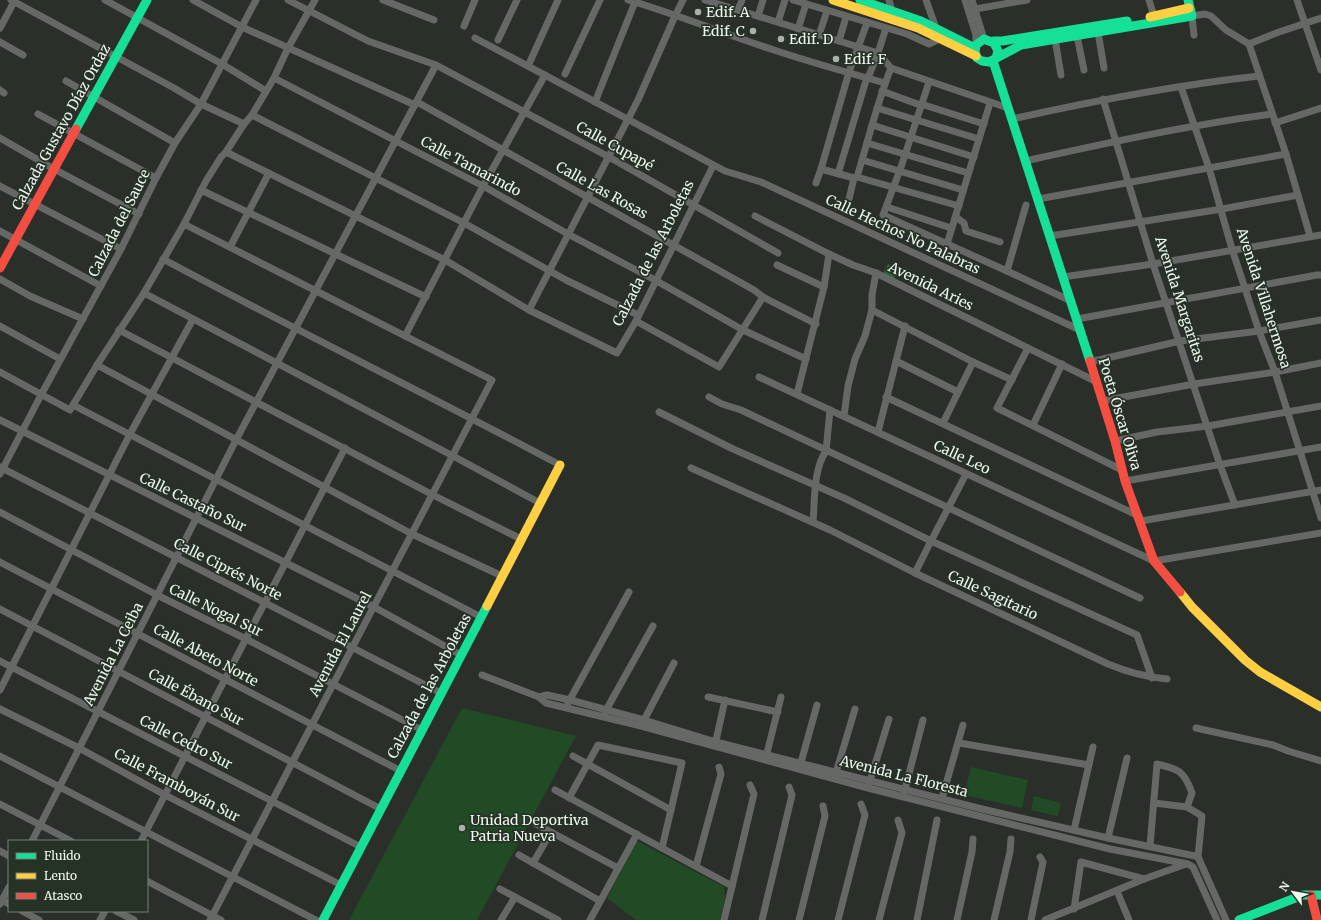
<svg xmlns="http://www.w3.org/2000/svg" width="1321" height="920" font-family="Merriweather,serif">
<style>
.green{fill:#204b24}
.forest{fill:#2d6632}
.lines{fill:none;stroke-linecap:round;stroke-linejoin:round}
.street{stroke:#666866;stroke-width:7}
.fast{stroke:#16e098;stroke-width:9}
.slow{stroke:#ffcf43;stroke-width:9}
.jam{stroke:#f24e42;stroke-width:9}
.poi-dot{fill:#aab0aa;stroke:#273227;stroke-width:1.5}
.labels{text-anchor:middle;stroke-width:3.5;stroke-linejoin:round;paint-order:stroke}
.poi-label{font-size:14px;fill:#eff6ef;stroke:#273227;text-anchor:start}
.street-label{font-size:14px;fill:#eff6ef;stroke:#273227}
</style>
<rect width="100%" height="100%" fill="#2a2f2a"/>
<g class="green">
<path d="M 462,708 L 576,736 L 477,920 L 349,920 Z"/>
<path d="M 971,767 L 1028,780 L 1022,808 L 964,795 Z"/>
<path d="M 1034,796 L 1061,803 L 1058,816 L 1031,810 Z"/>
<path d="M 637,841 L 724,887 L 725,899 L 720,920 L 636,920 L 607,898 Z"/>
</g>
<path class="forest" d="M 888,264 L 899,269 L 894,279 L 883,274 Z"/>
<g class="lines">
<g class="street">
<path d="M 11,0 L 174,88 L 201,104 L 244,124"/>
<path d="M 105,0 L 222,64 L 266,91"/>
<path d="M 193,0 L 242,27 L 415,105"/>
<path d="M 288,0 L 368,41 L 436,65 L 609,157 L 778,253"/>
<path d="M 383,0 L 434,20"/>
<path d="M 628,0 C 679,15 727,35 777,51 C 813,63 849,73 885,83"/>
<path d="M 705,0 L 878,53 L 891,68 L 1008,108"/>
<path d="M 793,0 L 907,34 L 929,44 L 941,38"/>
<path d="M 889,0 L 892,11"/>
<path d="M 926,0 L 936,28"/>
<path d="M 965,0 L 976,35 L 976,45"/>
<path d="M 972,0 L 984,39"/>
<path d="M 1149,0 L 1154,16"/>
<path d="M 1297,0 L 1321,70"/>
<path d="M 975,9 L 1027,0"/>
<path d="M 738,10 L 742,0"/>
<path d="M 758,16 L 763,0"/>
<path d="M 778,22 L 785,0"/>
<path d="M 464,26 L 475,0"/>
<path d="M 0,28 L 15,0"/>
<path d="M 798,29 L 806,4"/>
<path d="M 1098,32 L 1104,68"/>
<path d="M 819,35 L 827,11"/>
<path d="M 1194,35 L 1192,16 L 1205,14 L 1211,16 L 1226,30 L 1249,44 L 1286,154 L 1310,236"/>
<path d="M 1077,36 L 1084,70"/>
<path d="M 475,38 L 725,171 L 761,182 L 1080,330"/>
<path d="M 1055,39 L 1061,75"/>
<path d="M 498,40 L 517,0"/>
<path d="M 839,41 L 846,17"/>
<path d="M 0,42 L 23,55"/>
<path d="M 1249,44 L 1279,32 L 1321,18"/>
<path d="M 528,66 L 558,0"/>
<path d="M 565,74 L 600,0"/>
<path d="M 274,78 L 483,186 L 568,234 L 655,280 L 743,330 L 806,359"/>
<path d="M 868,78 L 878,53 L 886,28"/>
<path d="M 66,81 L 175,143"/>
<path d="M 929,82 L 901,167 L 883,215 L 1007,271 L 1071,301"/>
<path d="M 1181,87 L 1209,168 L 1232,249 L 1259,331 L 1275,372 L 1321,518"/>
<path d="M 0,90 L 4,93"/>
<path d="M 882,91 L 920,105"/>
<path d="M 1103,99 L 1153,264 L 1220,465 L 1235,505"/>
<path d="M 417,102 L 754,290 L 763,297 L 816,324"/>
<path d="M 595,102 L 635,2"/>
<path d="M 921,104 L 984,124"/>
<path d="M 877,108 L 979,139"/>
<path d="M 38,114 L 156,178"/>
<path d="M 252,115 L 464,223 L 566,280 L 638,315"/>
<path d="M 1012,119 C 1093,101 1176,85 1259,76"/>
<path d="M 1275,123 L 1321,108"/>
<path d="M 872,125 L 974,157"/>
<path d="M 0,138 L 54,169 L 139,214"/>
<path d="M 867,143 L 968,173"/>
<path d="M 226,152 L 445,260 L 529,310 L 617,353 L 636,321 L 713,166"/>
<path d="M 862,160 L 963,190"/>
<path d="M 1025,161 C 1107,143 1189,125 1272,114"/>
<path d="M 821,169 L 854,178"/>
<path d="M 838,174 L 867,77"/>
<path d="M 857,177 L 959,206"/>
<path d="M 816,183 L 821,169 L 849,72 L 867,23"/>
<path d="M 0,186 L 121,249"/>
<path d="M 201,190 L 426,297"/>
<path d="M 849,199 L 854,178 L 857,177 C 868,141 877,103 891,68"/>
<path d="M 1038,199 L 1286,154"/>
<path d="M 887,207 L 951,228"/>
<path d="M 755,216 L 829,254 L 853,265 L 876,273 L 1095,381"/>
<path d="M 956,217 L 964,223 L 966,231 L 1000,242"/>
<path d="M 184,224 L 492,380 L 210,920"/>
<path d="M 0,231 L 101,286"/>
<path d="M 1050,236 L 1222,209 L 1298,195"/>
<path d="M 947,244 L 990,103"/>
<path d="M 230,247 L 269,173"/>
<path d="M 163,259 C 295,330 429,395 560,465"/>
<path d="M 777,265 L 824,287"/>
<path d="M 1007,271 L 1026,205"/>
<path d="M 1063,277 L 1153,264 L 1321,235"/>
<path d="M 0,279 L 30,296 L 83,319"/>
<path d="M 144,293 L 453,456 L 540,503"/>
<path d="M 529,310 L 638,100 L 675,16 L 683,0"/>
<path d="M 872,310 L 973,362 L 1012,380"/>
<path d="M 1077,319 L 1317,275 L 1321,275"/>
<path d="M 636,321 L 719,367 L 763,297"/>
<path d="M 0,326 L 60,359"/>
<path d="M 119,330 L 433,495 L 521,539"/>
<path d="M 405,336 L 483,186 L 545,75"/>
<path d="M 1028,348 L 997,408 L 1122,470"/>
<path d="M 896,361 L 958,392"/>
<path d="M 1090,362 L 1180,341 L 1259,331 L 1321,320"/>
<path d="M 97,365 L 412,534 L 502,576"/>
<path d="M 0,372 L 70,410 L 97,365 L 144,293 L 184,224 L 206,181 L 221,157 L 226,152 L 244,124 L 252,115 L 274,78 L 288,48 L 315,0"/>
<path d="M 759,377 L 1154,561 L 1321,533"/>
<path d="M 797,394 L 824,287 L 829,254"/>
<path d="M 709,397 L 722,404 L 741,410 L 1140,598"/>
<path d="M 886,397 L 1139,516"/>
<path d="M 1102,401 L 1194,384 L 1275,372 L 1321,363"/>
<path d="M 73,405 L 481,617"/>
<path d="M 659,412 L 733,449 L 844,498 L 931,541 L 1137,635 L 1152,678"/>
<path d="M 844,416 L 848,386 L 855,359 L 865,336 L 872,310 L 872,295 L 876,273"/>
<path d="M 0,420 L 374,607 L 461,655"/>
<path d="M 943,423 L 973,362"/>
<path d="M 1033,425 L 1062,364"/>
<path d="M 878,432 L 905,326"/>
<path d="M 1115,441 L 1157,432 L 1208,426 L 1321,406"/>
<path d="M 0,467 L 441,693"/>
<path d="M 691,468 L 830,530 L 915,573 L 1108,664 C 1127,672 1146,677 1167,679"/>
<path d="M 0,474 L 41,395 L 121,249 L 156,178 L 175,143 L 201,104 L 256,0"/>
<path d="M 1125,481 L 1321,447"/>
<path d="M 0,512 L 157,595 L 246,639 L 422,730"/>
<path d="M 1141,521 L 1321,490"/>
<path d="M 813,522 C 815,500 813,470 826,451 L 830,410"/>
<path d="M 0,562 L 401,771"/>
<path d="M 915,573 L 931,541 L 966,474"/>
<path d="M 0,609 L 381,809"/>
<path d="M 0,661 L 361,847"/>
<path d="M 482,675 L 539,697 L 546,703 L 641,726 L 868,788 L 1110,849 L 1188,864 L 1193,867 L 1217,920"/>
<path d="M 0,690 L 130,434 L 193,319"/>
<path d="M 539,697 L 547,695 L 570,700 L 644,720 L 716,742 L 982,809 L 1108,838 L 1195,856 L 1198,857 L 1226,920"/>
<path d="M 708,697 L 778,712"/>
<path d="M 568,703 L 629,592"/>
<path d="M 0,709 L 79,748 L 165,795 L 341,885"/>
<path d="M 605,712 L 653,626"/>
<path d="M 642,724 L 674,663"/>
<path d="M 1196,728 L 1273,745 L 1288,751 L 1321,761"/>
<path d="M 959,743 L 1089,765"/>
<path d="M 715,745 L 725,700"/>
<path d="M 0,756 L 316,920"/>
<path d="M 573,756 L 671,810"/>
<path d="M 766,757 L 781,697"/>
<path d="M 800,766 L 817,705"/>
<path d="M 835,776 L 855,709"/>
<path d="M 869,784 L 889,719"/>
<path d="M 555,790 L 732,886"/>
<path d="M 904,793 L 923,720"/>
<path d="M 569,798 L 598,745 L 682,763 L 662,848"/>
<path d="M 942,798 L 963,725"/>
<path d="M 1154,803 L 1187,807 L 1202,816 L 1198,857"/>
<path d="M 0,804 L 71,841"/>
<path d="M 536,824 L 618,868"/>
<path d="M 1074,830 L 1093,747"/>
<path d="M 1108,838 L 1127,758"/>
<path d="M 32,841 L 236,440 L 436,65"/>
<path d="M 141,841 L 345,448"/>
<path d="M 1150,846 L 1157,764 C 1179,769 1184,771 1192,793 L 1187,807"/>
<path d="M 0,851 L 9,856"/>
<path d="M 519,855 L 600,901"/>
<path d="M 533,863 L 551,832"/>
<path d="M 696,866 L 721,774 L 719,767"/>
<path d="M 147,881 L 221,920"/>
<path d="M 500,889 L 558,920"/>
<path d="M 1117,891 L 1129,920"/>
<path d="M 0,899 L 9,904"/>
<path d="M 0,904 L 9,887"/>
<path d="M 1074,909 L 1081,862 L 1144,879"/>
<path d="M 22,911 L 39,920"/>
<path d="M 116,911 L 134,920"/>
<path d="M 100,920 L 105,911"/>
<path d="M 501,920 L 515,897"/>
<path d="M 590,920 L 637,834"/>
<path d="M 724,920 L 754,794 L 750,785"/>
<path d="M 762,920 L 792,795 L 789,787"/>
<path d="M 799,920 L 825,816 L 823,806"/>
<path d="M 838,920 L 865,815 L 861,804"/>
<path d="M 879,920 L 902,833 L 898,820"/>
<path d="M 917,920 L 937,820"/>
<path d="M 957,920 L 972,852 L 973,839"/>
<path d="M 994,920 L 1010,852 L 1011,839"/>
<path d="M 1031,920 L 1043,862 L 1040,857"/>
<path d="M 1045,920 L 1144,879 L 1186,864"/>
</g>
<g class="fast">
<path d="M 860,0 L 921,21 L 975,48"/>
<path d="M 994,41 L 1002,41 L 1127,21"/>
<path d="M 996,58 L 998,51 L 994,43 L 984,39 L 976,45 L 975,52 L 977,58 L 982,61 L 989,62 L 1021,45 L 1192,16 L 1188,0"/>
<path d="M 993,61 L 1090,361"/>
<path d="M 76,129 L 147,0"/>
<path d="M 323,920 L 487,606"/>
<path d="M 1239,920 L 1303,895 L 1321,895"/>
</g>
<g class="slow">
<path d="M 833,0 L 918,28 L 976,56"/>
<path d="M 1150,17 L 1189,8"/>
<path d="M 1180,592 L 1192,607 L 1245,660 L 1260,672 L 1321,707"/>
<path d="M 487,606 L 560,465"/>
</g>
<g class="jam">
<path d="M 0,268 L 76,129"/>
<path d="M 1090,361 L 1115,441 L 1125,481 L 1154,561 L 1180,592"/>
<path d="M 1311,895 L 1317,919"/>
</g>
</g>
<g class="poi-dot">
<circle cx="698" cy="12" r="4"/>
<circle cx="753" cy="31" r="4"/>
<circle cx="781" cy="39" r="4"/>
<circle cx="836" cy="59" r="4"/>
<circle cx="462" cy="828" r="4"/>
</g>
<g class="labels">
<g class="poi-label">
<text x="706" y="17">Edif. A</text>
<text x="745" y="36" text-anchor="end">Edif. C</text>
<text x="789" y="44">Edif. D</text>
<text x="844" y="64">Edif. F</text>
<text x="470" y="825">Unidad Deportiva<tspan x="470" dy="16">Patria Nueva</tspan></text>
</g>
<g class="street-label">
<text transform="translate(61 127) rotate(-61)" y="5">Calzada Gustavo Díaz Ordaz</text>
<text transform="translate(615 146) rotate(29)" y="5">Calle Cupapé</text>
<text transform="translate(471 166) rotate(28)" y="5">Calle Tamarindo</text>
<text transform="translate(602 190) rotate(29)" y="5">Calle Las Rosas</text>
<text transform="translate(119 223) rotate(-63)" y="5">Calzada del Sauce</text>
<text transform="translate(903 234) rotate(25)" y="5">Calle Hechos No Palabras</text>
<text transform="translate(653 253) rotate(-63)" y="5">Calzada de las Arboletas</text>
<text transform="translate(931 286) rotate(26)" y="5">Avenida Aries</text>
<text transform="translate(1264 298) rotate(72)" y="5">Avenida Villahermosa</text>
<text transform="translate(1180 299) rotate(72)" y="5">Avenida Margaritas</text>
<text transform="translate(1120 414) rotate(73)" y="5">Poeta Óscar Oliva</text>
<text transform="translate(962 457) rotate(25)" y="5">Calle Leo</text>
<text transform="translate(193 502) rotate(26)" y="5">Calle Castaño Sur</text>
<text transform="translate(228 569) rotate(27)" y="5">Calle Ciprés Norte</text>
<text transform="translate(993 595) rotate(25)" y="5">Calle Sagitario</text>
<text transform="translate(216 610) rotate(26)" y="5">Calle Nogal Sur</text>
<text transform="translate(340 644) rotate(-62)" y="5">Avenida El Laurel</text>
<text transform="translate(113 654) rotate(-63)" y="5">Avenida La Ceiba</text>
<text transform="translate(206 655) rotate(28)" y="5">Calle Abeto Norte</text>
<text transform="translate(429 686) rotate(-62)" y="5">Calzada de las Arboletas</text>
<text transform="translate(196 697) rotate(28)" y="5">Calle Ébano Sur</text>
<text transform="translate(186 742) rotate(27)" y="5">Calle Cedro Sur</text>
<text transform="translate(904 776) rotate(14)" y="5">Avenida La Floresta</text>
<text transform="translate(177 785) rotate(28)" y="5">Calle Framboyán Sur</text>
</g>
</g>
<rect x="8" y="840" width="140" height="72" fill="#273227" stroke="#778077"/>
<rect x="16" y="853" width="20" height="6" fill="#16e098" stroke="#778077"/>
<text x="44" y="860" font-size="12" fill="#eff6ef">Fluido</text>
<rect x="16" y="873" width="20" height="6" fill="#ffcf43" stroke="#778077"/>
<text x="44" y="880" font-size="12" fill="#eff6ef">Lento</text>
<rect x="16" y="893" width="20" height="6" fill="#f24e42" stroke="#778077"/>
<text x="44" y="900" font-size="12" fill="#eff6ef">Atasco</text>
<g transform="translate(1293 892) rotate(302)" stroke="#273227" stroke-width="3" paint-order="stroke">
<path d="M0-3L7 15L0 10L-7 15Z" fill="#eff6ef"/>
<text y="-6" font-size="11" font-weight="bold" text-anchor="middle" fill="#eff6ef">N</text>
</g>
</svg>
